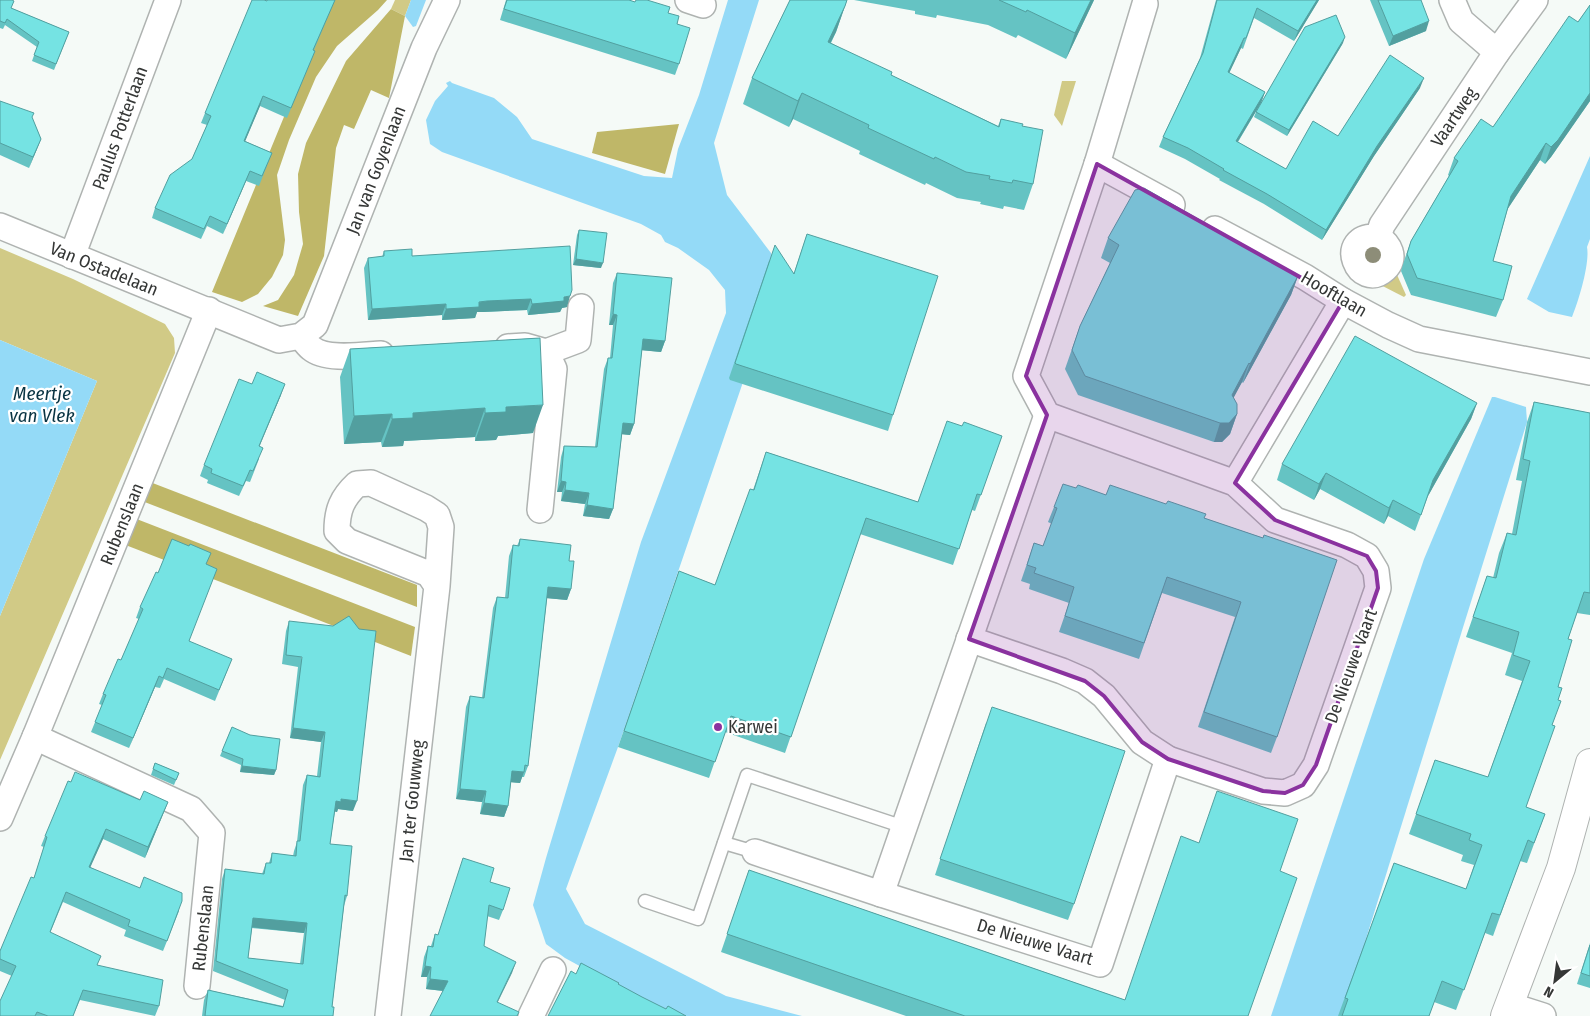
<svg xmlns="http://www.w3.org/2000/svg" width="1590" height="1016" font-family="'Fira Sans Condensed',sans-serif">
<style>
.green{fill:#d1ca86}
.forest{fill:#bfb768}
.water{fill:#94daf7}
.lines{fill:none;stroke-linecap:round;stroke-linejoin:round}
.service-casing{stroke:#afb3b1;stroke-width:15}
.minor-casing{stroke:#afb3b1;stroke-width:28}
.tertiary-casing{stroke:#afb3b1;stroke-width:30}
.service{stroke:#fff;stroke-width:12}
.minor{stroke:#fff;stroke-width:25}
.tertiary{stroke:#fff;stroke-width:28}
.tree{fill:#8d8d78}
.wall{fill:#65c3c3;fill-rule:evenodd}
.shaded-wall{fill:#529f9f}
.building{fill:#75e3e3;stroke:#529f9f;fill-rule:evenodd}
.marked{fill:#8a329f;fill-opacity:0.2;stroke:#8a329f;stroke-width:4;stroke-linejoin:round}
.poi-dot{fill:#8a329f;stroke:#fff;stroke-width:2}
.labels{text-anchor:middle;stroke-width:4.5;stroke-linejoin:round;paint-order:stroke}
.street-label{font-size:18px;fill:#353736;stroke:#fff}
.poi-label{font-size:18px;fill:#353736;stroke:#fff;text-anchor:start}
.water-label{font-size:19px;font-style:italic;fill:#093443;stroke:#fff}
</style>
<rect width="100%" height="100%" fill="#f5faf7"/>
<g class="green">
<path d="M 395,0 L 411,0 L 405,16 L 391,9 Z"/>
<path d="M 1062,81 L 1076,81 L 1062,126 L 1054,115 Z"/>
<path d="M 0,248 L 73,279 L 165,324 L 174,338 L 175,353 L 0,760 L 0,616 L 97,381 L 0,340 Z"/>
<path d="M 1394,268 L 1406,295 L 1404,297 L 1367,278 Z"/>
</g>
<g class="forest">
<path d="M 332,0 L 387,0 L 378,10 L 337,46 L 316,77 L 289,140 L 277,175 L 285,240 L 283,255 L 272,277 L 258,294 L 242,302 L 212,292 Z"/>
<path d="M 391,9 L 405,16 L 389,98 L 371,90 L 354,129 L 344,125 L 336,148 L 324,256 L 298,316 L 263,306 L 278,300 L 294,275 L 303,244 L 299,212 L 298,174 L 306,143 L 346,61 Z"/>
<path d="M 679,124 L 665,174 L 592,153 L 597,132 Z"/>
<path d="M 150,482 L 417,585 L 417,607 L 142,501 Z"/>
<path d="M 134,518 L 415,627 L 411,656 L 123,544 Z"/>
</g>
<g class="water">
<path d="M 411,0 L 426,0 L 416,26 L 413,27 L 405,16 Z"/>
<path d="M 728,0 L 759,0 L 714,143 L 727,195 L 771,253 L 778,280 L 618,747 L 566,889 L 585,924 L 726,996 L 802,1016 L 677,1016 L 649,1004 L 565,958 L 546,944 L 533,905 L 546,858 L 641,542 L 726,313 L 725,290 L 709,270 L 678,248 L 665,242 L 661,235 L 641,224 L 442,152 L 430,144 L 426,120 L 435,101 L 448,86 L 446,83 L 450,81 L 452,83 L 494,98 L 517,117 L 532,139 L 644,176 L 672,178 L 678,149 L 699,95 Z"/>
<path d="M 1590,156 L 1590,239 L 1587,247 C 1590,263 1579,300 1572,317 L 1549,312 L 1527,299 Z"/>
<path d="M 0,340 L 97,381 L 0,616 Z"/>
<path d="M 1492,397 L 1495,397 L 1526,407 L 1527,422 L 1342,1016 L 1271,1016 L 1424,559 Z"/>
</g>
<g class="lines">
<g class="service-casing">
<g id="service">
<path d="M 724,843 L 755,852"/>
<path d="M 645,901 L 698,919 L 747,775 L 904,827"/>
</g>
</g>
<g class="minor-casing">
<g id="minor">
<path d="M 688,0 L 703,5"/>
<path d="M 1452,0 L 1461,21 L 1497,52"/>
<path d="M 1097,164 L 1172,205"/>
<path d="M 0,226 L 279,340 L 301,336 L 315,325 L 424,48 L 447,0"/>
<path d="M 1215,229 L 1305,277 L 1343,301 L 1388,325 L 1419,339 L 1590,372"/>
<path d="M 1378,237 C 1389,244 1397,258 1385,269 C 1359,293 1334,234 1378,237 L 1382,225 L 1497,52 L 1535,0"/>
<path d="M 72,256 L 168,0"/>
<path d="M 301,336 C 304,340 307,345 311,348 C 326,361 363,355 381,354"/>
<path d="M 508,347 L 525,346 L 546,352 L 554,369 L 540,510"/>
<path d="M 546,352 L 578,340 L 581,307"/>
<path d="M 1235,483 L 1343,301"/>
<path d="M 969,639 L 1062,671 L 1085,681 L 1104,696 L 1142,742 L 1168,759 L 1263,791 L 1285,793 L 1303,785 L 1316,765 L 1378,588 L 1376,571 L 1367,556 L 1347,545 L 1275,520 L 1235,483 L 1047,415 L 1026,376 L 1097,164 L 1145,4"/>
<path d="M 35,737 L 191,809 L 212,833 L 197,986"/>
<path d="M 0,818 L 35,737 L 209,310"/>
<path d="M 755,852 L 881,894 L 1100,964 L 1168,759"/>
<path d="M 881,894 L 1047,415"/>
<path d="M 1509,1005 L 1543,1016"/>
<path d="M 388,1016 L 437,586 L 441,527 L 437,515 L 426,508 L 371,483 L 357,484 C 342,498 337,510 337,531 L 347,541 L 429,574 L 437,586"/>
<path d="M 531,1016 L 553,970"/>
</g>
</g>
<g class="tertiary-casing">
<path id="tertiary" d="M 1505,1016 L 1561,868 L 1590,763"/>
</g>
<use href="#service" class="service"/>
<use href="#minor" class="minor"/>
<use href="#tertiary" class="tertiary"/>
</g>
<circle class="tree" cx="1373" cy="255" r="8"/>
<g class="wall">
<path d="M 0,0 L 11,8 L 69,32 L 54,70 L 32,61 L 37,47 L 5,25 L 3,29 L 0,28 Z"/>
<path d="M 267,0 L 335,0 L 314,50 L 315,51 L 311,61 L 287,118 L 260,106 L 245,141 L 272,153 L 259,186 L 246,181 L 223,234 L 207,226 L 201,239 L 152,218 L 155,208 L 192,159 L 207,125 L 201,123 L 205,113 Z"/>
<path d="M 506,0 L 629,0 L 668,13 L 677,24 L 679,64 L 675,75 L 500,20 Z"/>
<path d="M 790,0 L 847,0 L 845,6 L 836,32 L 831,43 L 891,75 L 998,126 L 1001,119 L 1022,126 L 1033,184 L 1024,210 L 1004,206 L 1003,209 L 980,204 L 981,202 L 957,198 L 926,183 L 925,185 L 859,154 L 860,151 L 793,119 L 789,127 L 743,104 L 752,78 Z"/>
<path d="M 854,0 L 1094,0 L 1066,59 L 1018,35 L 1016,38 L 988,25 L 937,15 L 936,18 L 915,14 L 915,11 Z"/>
<path d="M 1216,0 L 1319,0 L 1294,41 L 1254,18 L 1243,49 L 1241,48 L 1229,73 L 1265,92 L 1261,103 L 1238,142 L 1286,169 L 1338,136 L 1420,88 L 1374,156 L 1322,240 L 1264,204 L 1219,180 L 1220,179 L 1185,159 L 1159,147 L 1163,137 L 1200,58 Z"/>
<path d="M 1370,0 L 1421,0 L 1426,31 L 1389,46 Z"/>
<path d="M 1590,5 L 1590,101 L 1551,157 L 1545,164 L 1540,160 L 1508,208 L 1493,261 L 1503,300 L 1496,317 L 1411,295 L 1401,271 L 1405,258 L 1411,241 L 1449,176 L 1448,175 L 1454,158 L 1493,127 L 1578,22 Z"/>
<path d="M 1343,43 L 1287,136 L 1254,117 L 1256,112 Z"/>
<path d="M 0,101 L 32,118 L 41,139 L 29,168 L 0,155 Z"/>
<path d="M 579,230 L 601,268 L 573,265 L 577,235 Z"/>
<path d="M 807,234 L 893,415 L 888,431 L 730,380 L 729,378 L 769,261 L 794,273 Z"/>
<path d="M 1108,238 L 1298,276 L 1291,295 L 1243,383 L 1242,382 L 1233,398 L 1237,414 L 1230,434 L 1222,442 L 1214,442 L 1078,395 L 1065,369 L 1080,326 L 1110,263 L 1101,258 Z"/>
<path d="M 384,251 L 412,256 L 567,307 L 562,308 L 560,312 L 528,315 L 527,310 L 483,312 L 477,312 L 475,318 L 442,320 L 442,315 L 368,320 L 364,268 L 368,258 L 382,257 Z"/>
<path d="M 617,273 L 665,341 L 661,352 L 642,350 L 634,424 L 630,435 L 622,434 L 613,509 L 609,519 L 583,516 L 585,504 L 561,501 L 562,492 L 557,492 L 561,457 L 564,446 L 595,447 L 604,369 L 608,358 L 610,358 L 613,325 L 609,325 L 613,283 Z"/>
<path d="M 540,338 L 533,433 L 498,436 L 496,440 L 475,441 L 475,437 L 404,441 L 403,446 L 382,447 L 381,442 L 344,444 L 340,377 L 350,349 Z"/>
<path d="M 252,384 L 281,395 L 259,446 L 259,459 L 250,482 L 246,481 L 239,496 L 207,483 L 208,480 L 200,476 L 204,465 Z"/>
<path d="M 1534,402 L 1590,413 L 1590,615 L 1577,613 L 1568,639 L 1558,687 L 1558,700 L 1552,725 L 1526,807 L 1545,814 L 1527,863 L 1520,861 L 1493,936 L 1485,933 L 1456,1010 L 1434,1002 L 1429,1016 L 1338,1016 L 1394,863 L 1466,889 L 1474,865 L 1461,861 L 1463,855 L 1409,834 L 1435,760 L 1488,777 L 1522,681 L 1505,675 L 1512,653 L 1466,637 L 1487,576 L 1493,578 L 1499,553 L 1507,533 L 1512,534 L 1522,481 L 1516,480 L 1527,422 Z"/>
<path d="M 1477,403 L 1471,419 L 1428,496 L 1415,531 L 1388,516 L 1384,524 L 1320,489 L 1314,500 L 1277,480 L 1282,464 Z"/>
<path d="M 962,426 L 1002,436 L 975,511 L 972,510 L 953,565 L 860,534 L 785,753 L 725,732 L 709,778 L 618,747 L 679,571 L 715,585 L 753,490 L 766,452 L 918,502 Z"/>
<path d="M 1076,488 L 1204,518 L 1263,538 L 1277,737 L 1271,753 L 1198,727 L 1235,617 L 1162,593 L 1139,659 L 1059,632 L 1069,603 L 1029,589 L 1030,584 L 1021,581 L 1034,543 L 1043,546 L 1052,524 L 1048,522 L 1054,507 Z"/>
<path d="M 520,539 L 569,561 L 571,589 L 567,600 L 547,598 L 528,766 L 524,777 L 522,777 L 520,783 L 511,782 L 508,806 L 504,817 L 480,814 L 482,802 L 456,799 L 466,707 L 470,696 L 482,698 L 493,608 L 497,597 L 505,598 L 509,556 L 513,545 L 517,546 Z"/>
<path d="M 207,564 L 189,641 L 228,669 L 215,701 L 164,679 L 160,688 L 155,687 L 129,748 L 91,732 L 102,705 L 99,704 L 103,694 L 121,660 L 139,619 L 136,618 L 140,607 L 158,573 Z"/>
<path d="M 289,621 L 353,811 L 338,809 L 337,812 L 335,811 L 330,844 L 347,896 L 344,906 L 332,1007 L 333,1016 L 202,1016 L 204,1000 L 208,990 L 283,1006 L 285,1000 L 213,971 L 222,879 L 225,869 L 262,874 L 266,863 L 269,863 L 272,853 L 293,856 L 294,851 L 297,842 L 303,785 L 307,775 L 317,776 L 321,742 L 290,738 L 298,667 L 282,664 L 286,631 ZM 252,928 L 304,933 L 300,964 L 248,958 Z"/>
<path d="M 986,723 L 1074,904 L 1068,920 L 935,875 Z"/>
<path d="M 232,727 L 276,770 L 274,775 L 240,772 L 241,765 L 220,756 Z"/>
<path d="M 155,763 L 179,773 L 174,785 L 151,775 Z"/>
<path d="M 140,800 L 168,802 L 145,858 L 103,839 L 90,867 L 179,911 L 163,951 L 124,936 L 126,930 L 63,902 L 50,933 L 97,965 L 159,1006 L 155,1016 L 80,1000 L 73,1016 L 0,1016 L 12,976 L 0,971 L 0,951 L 34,878 L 44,847 L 41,846 L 45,836 Z"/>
<path d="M 749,870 L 1125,1000 L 1280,871 L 1248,1016 L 906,1016 L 721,952 Z"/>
<path d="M 490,882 L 503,910 L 499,920 L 487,916 L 484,946 L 512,973 L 443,991 L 426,989 L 427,977 L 421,977 L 424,957 L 428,946 L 431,946 L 435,934 L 438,935 Z"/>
<path d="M 1590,943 L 1590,988 L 1577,984 Z"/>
</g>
<g class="shaded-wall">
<path d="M 1091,0 L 1094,0 L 1066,59 L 1075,33 Z"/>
<path d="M 1317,0 L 1319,0 L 1294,41 L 1298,31 Z"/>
<path d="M 845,6 L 836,32 L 818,67 L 828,42 Z"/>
<path d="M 1429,21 L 1426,31 L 1389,46 L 1393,36 Z"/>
<path d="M 1345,37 L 1343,43 L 1287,136 L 1289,130 Z"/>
<path d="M 1244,38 L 1241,48 L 1225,82 L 1228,72 Z"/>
<path d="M 1424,78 L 1420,88 L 1374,156 L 1322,240 L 1326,230 L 1377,146 Z"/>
<path d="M 1265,92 L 1261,103 L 1232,151 L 1236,141 Z"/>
<path d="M 802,93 L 793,119 L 789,127 L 798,101 Z"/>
<path d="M 1590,93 L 1590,101 L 1551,157 L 1545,164 L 1551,147 Z"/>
<path d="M 263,96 L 260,106 L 241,151 L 244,141 Z"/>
<path d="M 41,139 L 37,149 L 29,168 L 33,157 Z"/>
<path d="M 1546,143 L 1540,160 L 1505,213 L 1511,196 Z"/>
<path d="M 250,171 L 246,181 L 223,234 L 227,224 Z"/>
<path d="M 576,259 L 603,263 L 601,268 L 573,265 Z"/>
<path d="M 1298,276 L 1291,295 L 1243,383 L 1250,364 Z"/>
<path d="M 570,296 L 567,307 L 562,308 L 560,312 L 528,315 L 532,304 L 564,297 Z"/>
<path d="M 531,299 L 527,310 L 483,312 L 477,312 L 475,318 L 442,320 L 446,309 L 487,301 Z"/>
<path d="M 446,304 L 442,315 L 368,320 L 372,309 Z"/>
<path d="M 613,314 L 617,315 L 613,325 L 609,325 Z"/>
<path d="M 643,339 L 665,341 L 661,352 L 639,350 Z"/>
<path d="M 1249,363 L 1242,382 L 1225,414 L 1232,395 Z"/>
<path d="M 285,384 L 281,395 L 255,457 L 259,446 Z"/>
<path d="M 1477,403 L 1471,419 L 1428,496 L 1433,480 Z"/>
<path d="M 543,405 L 533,433 L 498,436 L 496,440 L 475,441 L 485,413 L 506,407 Z"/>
<path d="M 485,408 L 475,437 L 404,441 L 403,446 L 382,447 L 392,419 L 413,413 Z"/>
<path d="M 392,414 L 381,442 L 344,444 L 354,416 Z"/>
<path d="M 1237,414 L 1230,434 L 1222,442 L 1214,442 L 1220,423 Z"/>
<path d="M 623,423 L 634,424 L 630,435 L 619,434 Z"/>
<path d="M 1326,473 L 1320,489 L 1314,500 L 1319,484 Z"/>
<path d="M 561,481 L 566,482 L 562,492 L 557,492 Z"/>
<path d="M 565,490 L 589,493 L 585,504 L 561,501 Z"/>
<path d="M 1393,500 L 1388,516 L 1384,524 L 1389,508 Z"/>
<path d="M 587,505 L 613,509 L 609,519 L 583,516 Z"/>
<path d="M 548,587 L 571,589 L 567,600 L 545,598 Z"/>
<path d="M 159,676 L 155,687 L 129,748 L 133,738 Z"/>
<path d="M 293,728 L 325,732 L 321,742 L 290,738 Z"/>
<path d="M 242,766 L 276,770 L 274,775 L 240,772 Z"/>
<path d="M 512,771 L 524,772 L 520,783 L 508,782 Z"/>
<path d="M 460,789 L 486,791 L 482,802 L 456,799 Z"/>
<path d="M 341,799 L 357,801 L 353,811 L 338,809 L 337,812 L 332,811 L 336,801 Z"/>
<path d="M 168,802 L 164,812 L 145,858 L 148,847 Z"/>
<path d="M 484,803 L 508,806 L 504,817 L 480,814 Z"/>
<path d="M 106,829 L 103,839 L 86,877 L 89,867 Z"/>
<path d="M 253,918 L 307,923 L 304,933 L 250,927 Z"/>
<path d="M 516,962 L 512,973 L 493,1012 L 497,1002 Z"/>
<path d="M 425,966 L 431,967 L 427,977 L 421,977 Z"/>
<path d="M 430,979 L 448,981 L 444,991 L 426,989 Z"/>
</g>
<g class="building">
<path d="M 0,0 L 12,0 L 14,1 L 11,8 L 69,32 L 56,64 L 34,55 L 39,42 L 7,19 L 5,23 L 0,21 Z"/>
<path d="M 252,0 L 264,0 L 267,1 L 267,0 L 335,0 L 313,50 L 315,51 L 291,108 L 263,96 L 244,141 L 272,153 L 262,176 L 250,171 L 227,224 L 210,216 L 204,229 L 155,208 L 170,175 L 192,159 L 211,116 L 205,113 Z"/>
<path d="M 507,0 L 629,0 L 635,2 L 636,0 L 647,0 L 670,7 L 668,13 L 679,16 L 677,24 L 690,28 L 679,64 L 504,9 Z"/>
<path d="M 790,0 L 847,0 L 845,6 L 828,42 L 892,72 L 891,75 L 999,127 L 1001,119 L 1023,124 L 1022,126 L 1043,130 L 1033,184 L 1013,180 L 1012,183 L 989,179 L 990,176 L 966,172 L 935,157 L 934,159 L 868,128 L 869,125 L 802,93 L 798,101 L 752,78 Z"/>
<path d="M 999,0 L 1091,0 L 1075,33 L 1027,10 L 1026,12 Z"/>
<path d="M 1217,0 L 1317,0 L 1298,31 L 1257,8 L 1246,38 L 1244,38 L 1228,72 L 1265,92 L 1236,141 L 1286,169 L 1313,121 L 1338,136 L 1390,55 L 1424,78 L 1377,146 L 1326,230 L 1267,194 L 1223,170 L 1224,169 L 1188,148 L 1163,137 L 1203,53 Z"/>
<path d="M 1378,0 L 1421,0 L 1429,21 L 1393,36 Z"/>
<path d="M 1590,5 L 1590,93 L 1558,140 L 1551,147 L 1546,143 L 1511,196 L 1493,261 L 1512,266 L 1503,300 L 1417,278 L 1407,254 L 1411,241 L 1458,161 L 1454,158 L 1481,119 L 1493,127 L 1569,16 L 1578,22 Z"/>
<path d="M 1336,15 L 1345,37 L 1289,130 L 1256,112 L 1305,27 Z"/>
<path d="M 0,101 L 34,113 L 32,117 L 41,139 L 33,157 L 0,143 Z"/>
<path d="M 1144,188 L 1298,276 L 1250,364 L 1249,363 L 1232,395 L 1237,404 L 1237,414 L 1229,423 L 1220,423 L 1085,376 L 1072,350 L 1080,326 L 1119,245 L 1108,238 L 1135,190 Z"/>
<path d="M 579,230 L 607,233 L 603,263 L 576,259 Z"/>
<path d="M 807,234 L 938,276 L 893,415 L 736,364 L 735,363 L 775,245 L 794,274 Z"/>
<path d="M 570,246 L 572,290 L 570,296 L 564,297 L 564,301 L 532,304 L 531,299 L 487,301 L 479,302 L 479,307 L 446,309 L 446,304 L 372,309 L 368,258 L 384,256 L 384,251 L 412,249 L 412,256 Z"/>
<path d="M 617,273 L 672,278 L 665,341 L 643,339 L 634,424 L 623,423 L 613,509 L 587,505 L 589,493 L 565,490 L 566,482 L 561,481 L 564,446 L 597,447 L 608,358 L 612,358 L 617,315 L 613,314 Z"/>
<path d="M 1355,336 L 1477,403 L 1433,480 L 1421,515 L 1393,500 L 1389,508 L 1326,473 L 1319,484 L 1282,464 Z"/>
<path d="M 540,338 L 543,405 L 506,407 L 506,412 L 485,413 L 485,408 L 413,413 L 413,418 L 392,419 L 392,414 L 354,416 L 350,349 Z"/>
<path d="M 257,372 L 285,384 L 259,446 L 263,448 L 253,471 L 250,470 L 243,486 L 211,473 L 212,469 L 204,465 L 239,379 L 252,384 Z"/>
<path d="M 1534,402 L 1590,413 L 1590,593 L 1584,592 L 1568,639 L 1572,640 L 1558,687 L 1562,688 L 1558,700 L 1561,701 L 1552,725 L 1555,726 L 1526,807 L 1545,814 L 1534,843 L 1528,840 L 1500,915 L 1492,913 L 1464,990 L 1442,981 L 1429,1016 L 1342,1016 L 1348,999 L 1345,998 L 1394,863 L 1466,889 L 1482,845 L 1469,840 L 1471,834 L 1416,814 L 1435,760 L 1488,777 L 1530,661 L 1513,655 L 1519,632 L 1473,617 L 1487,576 L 1496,578 L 1507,533 L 1516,535 L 1530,461 L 1523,459 Z"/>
<path d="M 947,421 L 962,426 L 964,422 L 1002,436 L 981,495 L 977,494 L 959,549 L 866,518 L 791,737 L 731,716 L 715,762 L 624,731 L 679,571 L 715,585 L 750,489 L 754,490 L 766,452 L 918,502 Z"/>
<path d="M 1063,484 L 1076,488 L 1078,485 L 1106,495 L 1110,485 L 1166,504 L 1168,501 L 1206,514 L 1204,518 L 1263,538 L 1264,535 L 1337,560 L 1277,737 L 1204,712 L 1241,602 L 1167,577 L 1144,643 L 1065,616 L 1074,587 L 1034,573 L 1036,568 L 1027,565 L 1034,543 L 1043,546 L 1057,508 L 1054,507 Z"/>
<path d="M 172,539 L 189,546 L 190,544 L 211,553 L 206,564 L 217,569 L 189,641 L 232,659 L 219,690 L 167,668 L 163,678 L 159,676 L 133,738 L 95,722 L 106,695 L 103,694 L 118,659 L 121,660 L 143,609 L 140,607 L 156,572 L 158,573 Z"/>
<path d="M 520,539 L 571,545 L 569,561 L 574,561 L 571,589 L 548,587 L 528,766 L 525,765 L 524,772 L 512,771 L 508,806 L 484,803 L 486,791 L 460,789 L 470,696 L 484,698 L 497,597 L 508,598 L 513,545 L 519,546 Z"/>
<path d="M 349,616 L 359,629 L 376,631 L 357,801 L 341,799 L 341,802 L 336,801 L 330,844 L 352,846 L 347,896 L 345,895 L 332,1007 L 334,1007 L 333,1016 L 205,1016 L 208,990 L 283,1007 L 288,990 L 216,961 L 225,869 L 264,874 L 266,863 L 271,863 L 272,853 L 296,856 L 297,841 L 300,841 L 307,775 L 320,777 L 325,732 L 293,728 L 302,657 L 286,655 L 289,621 L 333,626 ZM 253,918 L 307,923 L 303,964 L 248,958 Z"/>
<path d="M 992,707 L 1125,751 L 1074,904 L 940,859 Z"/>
<path d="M 232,727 L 250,735 L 280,739 L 276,770 L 242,766 L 243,759 L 222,751 Z"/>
<path d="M 155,763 L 179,773 L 176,780 L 153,769 Z"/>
<path d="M 75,772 L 140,800 L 144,791 L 168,802 L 148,847 L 106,829 L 89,867 L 140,888 L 144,877 L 182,893 L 182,901 L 167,941 L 128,926 L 130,920 L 66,892 L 50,932 L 101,956 L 97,965 L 163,980 L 159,1006 L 83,990 L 73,1016 L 48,1016 L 37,1012 L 35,1016 L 0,1016 L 0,1001 L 16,966 L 0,959 L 0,951 L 31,877 L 34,878 L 47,837 L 45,836 L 68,781 L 71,782 Z"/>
<path d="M 1217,791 L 1298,819 L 1280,871 L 1297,878 L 1248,1016 L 965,1016 L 727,934 L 749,870 L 1125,1000 L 1181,836 L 1199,843 Z"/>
<path d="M 463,858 L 494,868 L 490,882 L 510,888 L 503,910 L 489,905 L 484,946 L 516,962 L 497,1002 L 519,1012 L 517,1016 L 430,1016 L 448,981 L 430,979 L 431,967 L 425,966 L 428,946 L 433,947 L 435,934 L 438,935 Z"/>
<path d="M 1590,945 L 1590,976 L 1581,973 Z"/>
<path d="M 581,963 L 619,983 L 618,984 L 642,997 L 666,1009 L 668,1006 L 686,1016 L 548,1016 L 571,971 L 576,974 Z"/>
</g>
<path class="marked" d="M 1097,164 L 1343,301 L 1235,483 L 1275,520 L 1367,556 L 1376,571 L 1378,588 L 1316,765 L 1303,785 L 1285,793 L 1263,791 L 1168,759 L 1142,742 L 1104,696 L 1085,681 L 969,639 L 1047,415 L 1026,376 Z"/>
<circle class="poi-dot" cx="718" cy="727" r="5"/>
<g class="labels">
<g class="street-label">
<text transform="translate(1454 117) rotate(-56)" y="6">Vaartweg</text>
<text transform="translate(120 128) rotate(-70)" y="6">Paulus Potterlaan</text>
<text transform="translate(376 170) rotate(-69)" y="6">Jan van Goyenlaan</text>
<text transform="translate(104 269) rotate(22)" y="6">Van Ostadelaan</text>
<text transform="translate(1334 294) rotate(30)" y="6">Hooftlaan</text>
<text transform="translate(122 524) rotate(-68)" y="6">Rubenslaan</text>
<text transform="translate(1351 666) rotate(-70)" y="6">De Nieuwe Vaart</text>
<text transform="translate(412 801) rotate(-84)" y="6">Jan ter Gouwweg</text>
<text transform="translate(203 928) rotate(-84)" y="6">Rubenslaan</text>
<text transform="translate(1035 942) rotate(17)" y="6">De Nieuwe Vaart</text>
</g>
<g class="poi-label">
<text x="728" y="733">Karwei</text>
</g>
<g class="water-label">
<text x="42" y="400">Meertje<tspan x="42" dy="22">van Vlek</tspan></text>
</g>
</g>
<g transform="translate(1555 981) rotate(209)" stroke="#ffffff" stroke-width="4" paint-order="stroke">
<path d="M0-4L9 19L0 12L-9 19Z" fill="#353736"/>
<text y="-8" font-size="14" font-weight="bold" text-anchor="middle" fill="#353736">N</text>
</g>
</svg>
